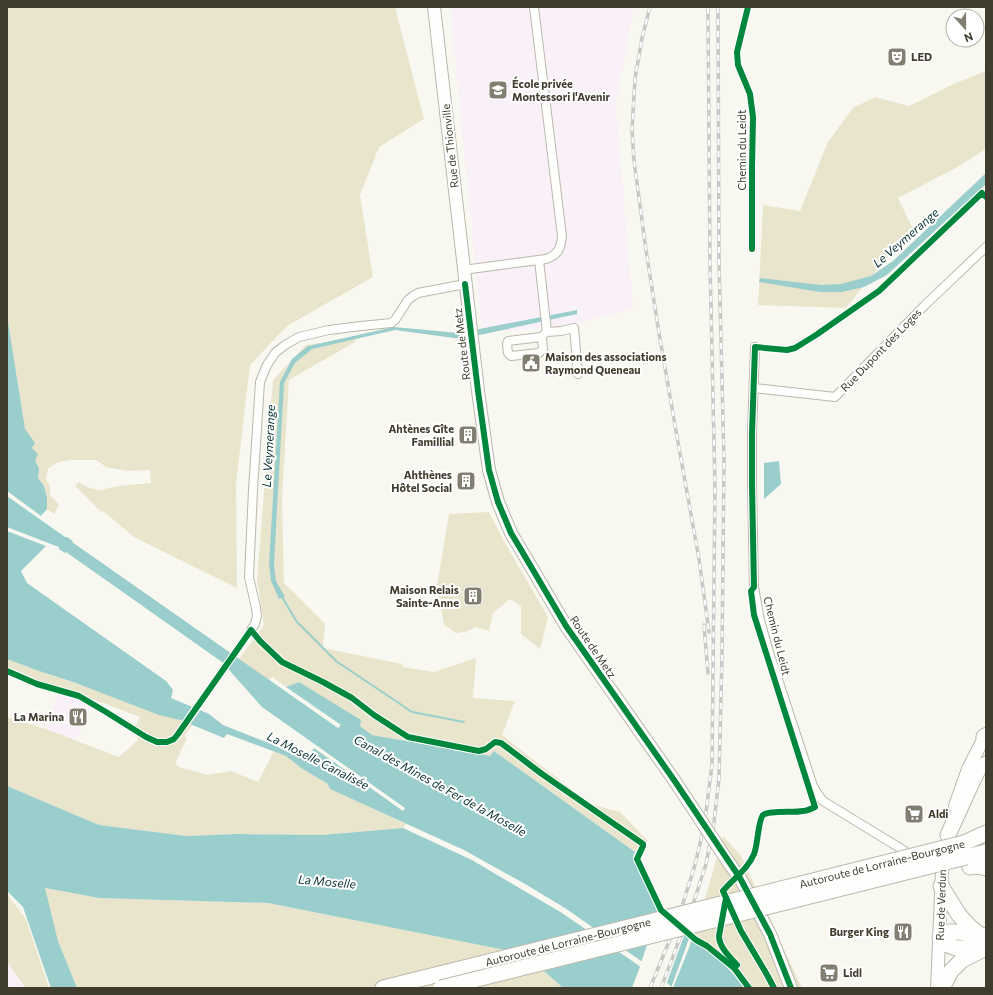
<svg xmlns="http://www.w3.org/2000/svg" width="993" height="995" font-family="Commissioner,sans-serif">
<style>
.commercial{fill:#f9f0f8}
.green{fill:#e9e5cd}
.water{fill:#9acecc}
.pier{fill:#f9f8f0}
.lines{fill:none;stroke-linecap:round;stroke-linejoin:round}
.stream{stroke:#9acecc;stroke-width:2}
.street-casing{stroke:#b9b8ad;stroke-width:10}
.secondary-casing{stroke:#b9b8ad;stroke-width:14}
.highway-casing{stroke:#b9b8ad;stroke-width:17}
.street{stroke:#fefefd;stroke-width:8}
.secondary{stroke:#fefefd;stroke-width:12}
.highway{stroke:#fefefd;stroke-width:15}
.rail-casing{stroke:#c9c8c5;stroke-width:3.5}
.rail{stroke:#fff;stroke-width:2;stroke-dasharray:6;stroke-linecap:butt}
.secondary-bridge-casing{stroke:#b9b8ad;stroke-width:14;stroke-linecap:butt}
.highway-bridge-casing{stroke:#b9b8ad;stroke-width:17;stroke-linecap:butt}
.secondary-bridge{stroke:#fefefd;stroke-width:12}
.highway-bridge{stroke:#fefefd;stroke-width:15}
.cycleway-casing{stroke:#fff;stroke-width:8}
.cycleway{stroke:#00873e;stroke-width:6}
.labels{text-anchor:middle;stroke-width:4;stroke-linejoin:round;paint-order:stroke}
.poi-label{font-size:11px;font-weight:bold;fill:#403d2e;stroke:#fff;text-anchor:start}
.street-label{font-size:11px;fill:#403d2e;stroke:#fff}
.water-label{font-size:12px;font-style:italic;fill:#083030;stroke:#fff}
</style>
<rect width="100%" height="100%" fill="#f9f8f0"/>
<g class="commercial">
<path d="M 450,7 L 634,7 L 616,105 L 633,309 L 565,326 L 482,333 Z"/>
<path d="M 60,688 L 100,702 L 98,706 L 91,708 L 75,740 L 46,729 Z"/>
<path d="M 7,962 L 26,988 L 7,988 Z"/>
</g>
<g class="green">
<path d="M 7,7 L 395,7 L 424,119 L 379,147 L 360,195 L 373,277 L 287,326 L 250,365 L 236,484 L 237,588 L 134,537 L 103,511 L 101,512 L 75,486 L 79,482 L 89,488 L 100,490 L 119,486 L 151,483 L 150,470 L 127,471 L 106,467 L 96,460 L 69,460 L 59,462 L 48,468 L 46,480 L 50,486 L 50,495 L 59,504 L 54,514 L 47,509 L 47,497 L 44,486 L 38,478 L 39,468 L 35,461 L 32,448 L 25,429 L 7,315 Z"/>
<path d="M 986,71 L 986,149 L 954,169 L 898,198 L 914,231 L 883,262 L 846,308 L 758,305 L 763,205 L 800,211 L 828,142 L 853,108 L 875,97 L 909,106 L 951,85 Z"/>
<path d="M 356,338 L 355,342 L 289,380 L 282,499 L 284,583 L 325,624 L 323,648 L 402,664 L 403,667 L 434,672 L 476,658 L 473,698 L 515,701 L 502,735 L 590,804 L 620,812 L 648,841 L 635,852 L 494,751 L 490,756 L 485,755 L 372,735 L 299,682 L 286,687 L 272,677 L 269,680 L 239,659 L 264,625 L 257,580 L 273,380 L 306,345 Z"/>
<path d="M 489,512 L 504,541 L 548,617 L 540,649 L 521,634 L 521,606 L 510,599 L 493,613 L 489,631 L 476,627 L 465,632 L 456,633 L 444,625 L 437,586 L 449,514 Z"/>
<path d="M 7,659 C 68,682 131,700 192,725 L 184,736 L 187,738 L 175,764 L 179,767 L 208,775 L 231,771 L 258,782 L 274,751 L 286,756 L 301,768 L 328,784 L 331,789 L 406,824 L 403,828 L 322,835 L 236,834 L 188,836 L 99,825 L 7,786 L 7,717 L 46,729 L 119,757 L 138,740 L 134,727 L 128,723 L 126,721 L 136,725 L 140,717 L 79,694 L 30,678 L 7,669 Z"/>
<path d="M 723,836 L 741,856 L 802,988 L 744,988 L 739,980 L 717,957 L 693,941 Z"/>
<path d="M 44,888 L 99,898 L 268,903 L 525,954 L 563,988 L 77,988 L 58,941 Z"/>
<path d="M 7,894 L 26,919 L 49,988 L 26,988 L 7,962 Z"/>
</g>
<g class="water">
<path d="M 986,173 L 986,184 L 887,275 L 864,287 L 842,292 L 820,292 L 759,282 L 760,278 L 821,285 L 841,284 L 871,276 L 893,261 Z"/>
<path d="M 577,310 L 577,314 L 461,339 L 395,330 L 312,349 L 295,363 L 284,383 L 274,564 L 276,581 L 285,597 L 279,599 L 271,581 L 269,564 L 280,382 L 292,359 L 308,346 L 394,327 L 459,333 Z"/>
<path d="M 7,315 L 25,429 L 35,443 L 32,448 L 38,454 L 35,461 L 39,468 L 38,478 L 44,486 L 47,497 L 47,509 L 41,516 L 7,491 Z"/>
<path d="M 779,461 L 781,484 L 764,499 L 764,463 Z"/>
<path d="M 7,496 L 65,537 L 67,537 L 73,541 L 72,542 L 338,728 L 341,725 L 286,687 L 299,682 L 361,720 L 360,726 L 372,735 L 485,755 L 490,756 L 494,751 L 635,852 L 633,856 L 659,911 L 693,941 L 717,957 L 739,980 L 744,988 L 673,988 L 641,961 L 565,908 L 525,884 L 464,850 L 330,789 L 328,784 L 301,768 L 286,756 L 227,734 L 224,738 L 180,720 L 159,715 L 73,682 L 36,670 L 7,659 L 7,531 L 46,546 L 21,571 L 27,583 L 166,681 L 173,690 L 171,698 L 209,714 L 223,725 L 307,758 L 314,748 L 403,811 L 405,808 L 262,707 L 222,662 L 66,552 L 65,553 L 59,549 L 59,547 L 56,546 L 7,527 Z"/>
<path d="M 7,786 L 99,825 L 187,836 L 236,834 L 322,835 L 403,828 L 472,860 L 562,913 L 638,965 L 667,988 L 563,988 L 525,954 L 268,903 L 99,898 L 45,888 L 58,941 L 77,988 L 51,988 L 23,907 L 7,891 Z"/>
</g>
<g class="pier">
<path d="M 193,705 L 201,709 L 189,726 L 181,723 Z"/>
<path d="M 659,911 L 662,912 L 689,935 L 684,936 L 666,985 L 641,963 L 647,945 L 624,951 L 607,940 L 659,912 Z"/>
<path d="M 690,936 L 692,938 L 689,948 L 673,988 L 671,988 Z"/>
<path d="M 641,964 L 666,985 L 664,988 L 632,988 Z"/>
</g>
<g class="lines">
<path class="stream" d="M 282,597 L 297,622 L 336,661 L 412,712 L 464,722"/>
<g class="street-casing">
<g id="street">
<path d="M 539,260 L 547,332 L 561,331 L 574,328 L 578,374"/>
<path d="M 463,270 L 546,259 C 558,255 561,248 562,236 L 534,7"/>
<path d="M 541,337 L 542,339 L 543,349 L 539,353 L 511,356 L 508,353 L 507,344 L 508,341 L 541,337 L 547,332"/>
<path d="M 755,347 L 752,433 L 752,485 L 754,587 L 760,620 L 768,649 L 813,786 L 817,793 L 823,801 L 913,856"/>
<path d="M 754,388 L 835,397 L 925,305 L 986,247"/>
<path d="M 251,630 L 255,624 L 257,616 L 256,608 L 249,577 L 253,490 L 260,382 L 267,365 L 275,353 L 285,345 L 299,337 L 329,330 L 361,326 L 391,323 L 395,320 L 408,300 L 413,296 L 418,293 L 465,284"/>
</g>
</g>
<g class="secondary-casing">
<g id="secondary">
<path d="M 434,7 L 478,391 L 489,470 L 498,502 L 511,533 L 520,548 L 566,626"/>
<path d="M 955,806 L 968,769 L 986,734"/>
<path d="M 729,863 L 740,878 L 770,934 L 791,988"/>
<path d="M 937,988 L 942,871 L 944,855"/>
</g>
</g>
<g class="highway-casing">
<g id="highway">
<path d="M 986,736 L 984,737 L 986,741"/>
<path d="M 948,835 L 973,780 L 979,768 L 986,764"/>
<path d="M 964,843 L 986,833"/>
<path d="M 966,857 L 986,852"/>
<path d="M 970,867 L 977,866 L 986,868"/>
<path d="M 941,886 L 959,915 L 969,926 L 980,935"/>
<path d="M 985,948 L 956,948 L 946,944 L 940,937 L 949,932 L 959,932 L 986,936"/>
<path d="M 383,988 L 645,923"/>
<path d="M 942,988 L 951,971 L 962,960 L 982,950"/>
</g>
</g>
<use href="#street" class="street"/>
<use href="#secondary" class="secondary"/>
<use href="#highway" class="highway"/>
<g class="rail-casing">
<g id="rail">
<path d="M 650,7 L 642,38 L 635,79 L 632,130 L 634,161 L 646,250 L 659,333 L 676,431 L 699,559 L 709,632"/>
<path d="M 704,625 L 708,673"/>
<path d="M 650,988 L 677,922 L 695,865 L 700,844 L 706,812 L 712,765 L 715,488 L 710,263 L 708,7"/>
<path d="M 661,988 L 694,901 L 706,864 L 714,822 L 719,778 L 722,656 L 724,460 L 719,261 L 718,7"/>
</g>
</g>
<use href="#rail" class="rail"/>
<g class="secondary-bridge-casing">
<path id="secondary-bridge" d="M 566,626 L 674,780 L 729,863"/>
</g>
<g class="highway-bridge-casing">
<g id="highway-bridge">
<path d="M 645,923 L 964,843"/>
<path d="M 441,988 L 966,857"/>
</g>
</g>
<use href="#secondary-bridge" class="secondary-bridge"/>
<use href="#highway-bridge" class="highway-bridge"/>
<g class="cycleway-casing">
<g id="cycleway">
<path d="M 748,7 L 737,52 L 738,65 L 750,94 L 753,117 L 752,168 L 752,249"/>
<path d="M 465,284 L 478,391 L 489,470 L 498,502 L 511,533 L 520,548 L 566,626 L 674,780 L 740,878 L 770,934 L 791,988"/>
<path d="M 7,671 L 37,684 L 79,696 L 106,712 L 146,737 L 157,742 L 167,742 L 174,739 L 178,734 L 251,630 L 260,641 L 282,662 L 323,682 L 352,698 L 374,715 L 408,737 L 479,751 L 486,749 L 495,742 L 501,743 L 542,774 L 643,844 L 643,846 L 637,859 L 661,910 L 696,940 L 707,946 L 734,968 L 749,988"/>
<path d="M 726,898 L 719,936 C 719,947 730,957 737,965"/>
<path d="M 774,988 L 766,973 L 741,931 L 723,891 C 733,879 748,869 754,854 C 758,845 758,820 763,815 C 770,810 794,813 803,811 C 807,811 811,809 815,807 L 754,615 L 751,591 L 754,587 L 752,485 L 752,433 L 755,347 L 787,350 L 795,348 L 816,335 L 879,291 L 982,193 L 986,197"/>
</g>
</g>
<use href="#cycleway" class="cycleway"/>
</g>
<defs>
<g id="theatre-square" transform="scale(1)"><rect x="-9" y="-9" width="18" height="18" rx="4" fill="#817e72" stroke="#fff"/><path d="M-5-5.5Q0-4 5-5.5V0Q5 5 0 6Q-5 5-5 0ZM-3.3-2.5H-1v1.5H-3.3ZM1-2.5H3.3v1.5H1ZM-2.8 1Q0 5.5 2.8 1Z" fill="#fff"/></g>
<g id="school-square" transform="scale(1)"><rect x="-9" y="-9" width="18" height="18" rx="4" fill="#817e72" stroke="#fff"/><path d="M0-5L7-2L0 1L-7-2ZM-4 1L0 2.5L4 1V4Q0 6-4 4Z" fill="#fff"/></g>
<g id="civic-square" transform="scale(1)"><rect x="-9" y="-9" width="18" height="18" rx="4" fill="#817e72" stroke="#fff"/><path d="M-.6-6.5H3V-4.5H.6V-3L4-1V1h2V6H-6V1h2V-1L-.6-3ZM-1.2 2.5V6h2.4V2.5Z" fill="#fff"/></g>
<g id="building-square" transform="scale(1)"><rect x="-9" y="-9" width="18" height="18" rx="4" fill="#817e72" stroke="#fff"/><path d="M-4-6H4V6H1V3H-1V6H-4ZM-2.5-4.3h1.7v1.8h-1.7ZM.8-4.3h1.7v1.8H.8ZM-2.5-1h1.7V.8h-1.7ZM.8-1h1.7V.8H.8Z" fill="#fff"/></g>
<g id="restaurant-square" transform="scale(1)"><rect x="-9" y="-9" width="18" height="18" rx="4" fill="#817e72" stroke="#fff"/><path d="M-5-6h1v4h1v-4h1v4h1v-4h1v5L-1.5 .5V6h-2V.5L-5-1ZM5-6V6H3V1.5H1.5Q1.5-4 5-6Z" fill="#fff"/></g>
<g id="supermarket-square" transform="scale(1)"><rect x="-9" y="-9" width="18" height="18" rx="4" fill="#817e72" stroke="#fff"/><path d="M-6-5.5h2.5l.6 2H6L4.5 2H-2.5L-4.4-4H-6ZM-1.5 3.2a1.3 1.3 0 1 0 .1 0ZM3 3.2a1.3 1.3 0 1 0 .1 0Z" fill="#fff"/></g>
</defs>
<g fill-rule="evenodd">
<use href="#theatre-square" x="897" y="57"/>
<use href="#school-square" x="498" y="90"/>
<use href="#civic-square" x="531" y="363"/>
<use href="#building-square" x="468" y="435"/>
<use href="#building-square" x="466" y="481"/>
<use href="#building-square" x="473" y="596"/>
<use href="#restaurant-square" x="78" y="717"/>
<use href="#supermarket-square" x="914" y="814"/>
<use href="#restaurant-square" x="903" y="932"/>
<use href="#supermarket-square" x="829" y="973"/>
</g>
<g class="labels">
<g class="poi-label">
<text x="911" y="61">LED</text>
<text x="512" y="88">École privée<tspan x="512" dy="13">Montessori l'Avenir</tspan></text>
<text x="545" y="361">Maison des associations<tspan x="545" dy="13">Raymond Queneau</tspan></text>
<text x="454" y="433" text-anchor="end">Ahtènes Gîte<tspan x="454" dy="13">Famillial</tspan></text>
<text x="452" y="479" text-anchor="end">Ahthènes<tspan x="452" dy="13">Hôtel Social</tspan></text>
<text x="459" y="594" text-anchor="end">Maison Relais<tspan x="459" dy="13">Sainte-Anne</tspan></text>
<text x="64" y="721" text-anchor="end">La Marina</text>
<text x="928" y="818">Aldi</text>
<text x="889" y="936" text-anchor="end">Burger King</text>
<text x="843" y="977">Lidl</text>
</g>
<g class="street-label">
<text transform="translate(450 146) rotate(-96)" y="4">Rue de Thionville</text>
<text transform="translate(742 150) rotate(-90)" y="4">Chemin du Leidt</text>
<text transform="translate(462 344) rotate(-97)" y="4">Route de Metz</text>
<text transform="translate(881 350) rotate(-46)" y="4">Rue Dupont des Loges</text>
<text transform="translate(777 636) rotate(76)" y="4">Chemin du Leidt</text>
<text transform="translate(593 647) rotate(56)" y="4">Route de Metz</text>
<text transform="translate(882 864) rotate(-14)" y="4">Autoroute de Lorraine-Bourgogne</text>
<text transform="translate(941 905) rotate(-88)" y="4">Rue de Verdun</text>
<text transform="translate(568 942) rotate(-14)" y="4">Autoroute de Lorraine-Bourgogne</text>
</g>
<g class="water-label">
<text transform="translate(906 238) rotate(-41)" y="4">Le Veymerange</text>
<text transform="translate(269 446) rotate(-87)" y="4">Le Veymerange</text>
<text transform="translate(318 761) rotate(27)" y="4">La Moselle Canalisée</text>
<text transform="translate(440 786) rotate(29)" y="4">Canal des Mines de Fer de la Moselle</text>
<text transform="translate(327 882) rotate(5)" y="4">La Moselle</text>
</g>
</g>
<rect width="993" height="995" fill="none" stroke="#403d2e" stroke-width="16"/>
<g transform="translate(965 28) rotate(159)"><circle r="19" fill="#ffffff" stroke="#b3b1ab"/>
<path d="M0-3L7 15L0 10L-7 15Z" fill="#817e72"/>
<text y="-6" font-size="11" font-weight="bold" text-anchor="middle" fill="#403d2e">N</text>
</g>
</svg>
